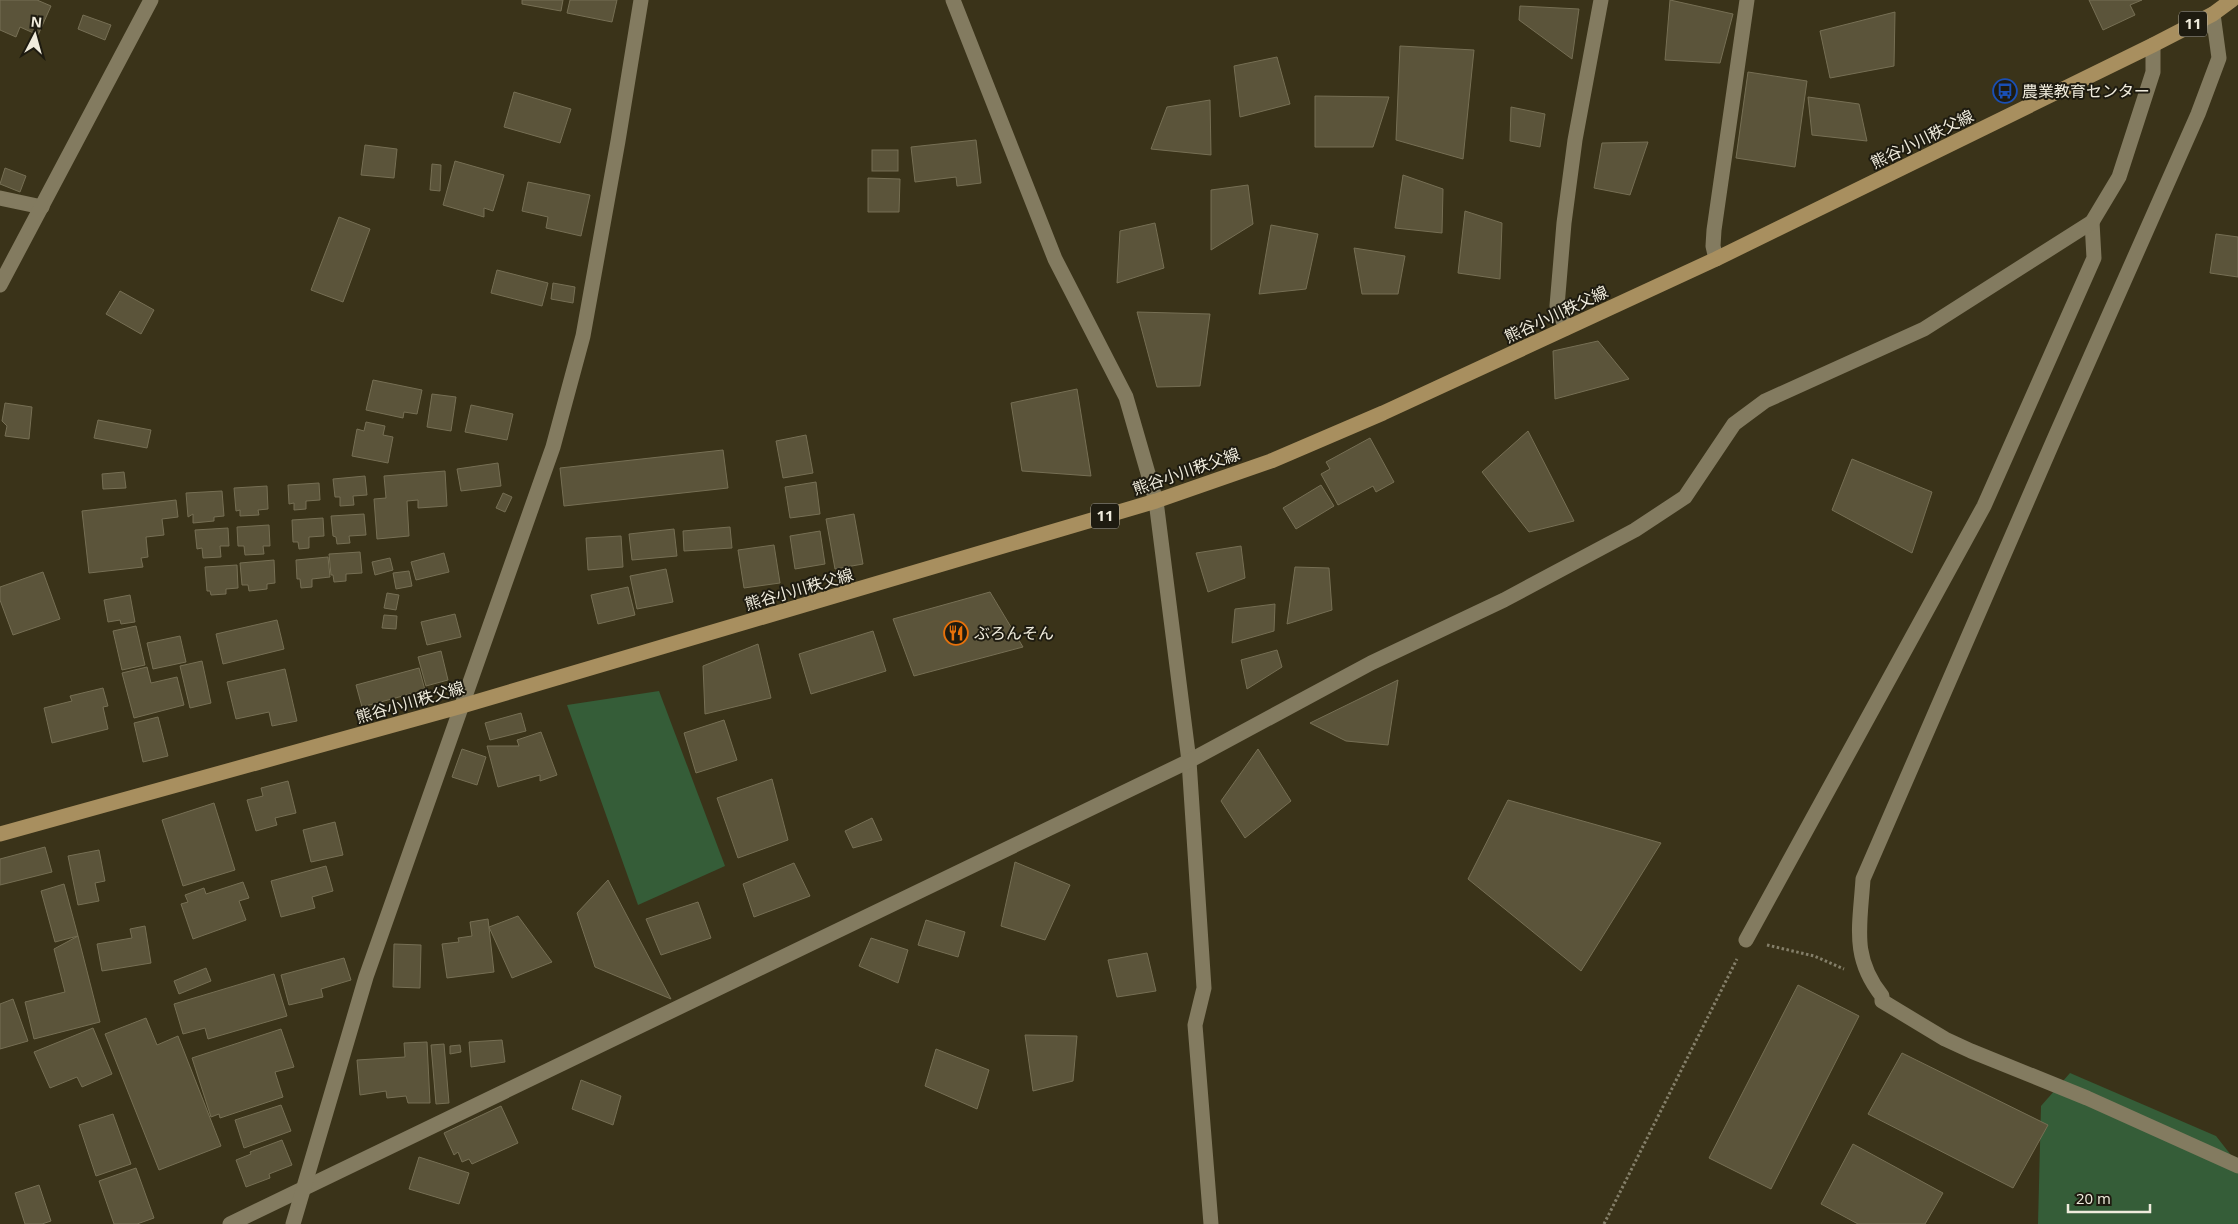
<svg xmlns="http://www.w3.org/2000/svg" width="2238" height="1224" font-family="'Open Sans','Noto Sans JP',sans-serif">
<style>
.green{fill:#355d38}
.building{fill:#5b543a;stroke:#766f54}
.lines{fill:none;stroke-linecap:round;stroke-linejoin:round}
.path{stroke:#847f69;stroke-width:3;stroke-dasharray:2.5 2.5;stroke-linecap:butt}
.minor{stroke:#837b60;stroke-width:15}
.major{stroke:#a88f5f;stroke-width:15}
.labels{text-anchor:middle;stroke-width:4;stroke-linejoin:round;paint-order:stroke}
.shield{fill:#1e1b10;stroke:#b1ada0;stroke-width:1}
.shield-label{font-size:15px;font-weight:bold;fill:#f0ecdd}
.poi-label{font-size:16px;fill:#f0ecdd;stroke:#1e1b10;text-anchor:start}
.street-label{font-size:16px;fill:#f0ecdd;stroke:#1e1b10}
</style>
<rect width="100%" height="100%" fill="#3a3319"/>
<g class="green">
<path d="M 659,691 L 725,866 L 638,905 L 567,705 Z"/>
<path d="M 2070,1073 L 2216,1136 L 2238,1164 L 2238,1224 L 2038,1224 L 2041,1106 Z"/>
</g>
<g class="building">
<path d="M 0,0 L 37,0 L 51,6 L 38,35 L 20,27 L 16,37 L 0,30 Z"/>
<path d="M 522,0 L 563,0 L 561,11 L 522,4 Z"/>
<path d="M 570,0 L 617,0 L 612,22 L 567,13 Z"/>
<path d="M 1670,0 L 1733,14 L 1720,63 L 1665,60 Z"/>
<path d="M 2089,0 L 2142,0 L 2130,5 L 2135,15 L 2103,30 Z"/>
<path d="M 1520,6 L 1579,9 L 1572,59 L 1519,20 Z"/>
<path d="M 1895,12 L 1894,66 L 1830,78 L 1820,31 Z"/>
<path d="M 83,15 L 111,25 L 105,40 L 78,29 Z"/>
<path d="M 1400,46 L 1474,50 L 1463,159 L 1396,140 Z"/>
<path d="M 1277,57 L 1290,104 L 1240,117 L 1234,66 Z"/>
<path d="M 1748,72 L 1807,81 L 1795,167 L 1736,158 Z"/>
<path d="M 514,92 L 571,109 L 560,143 L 504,127 Z"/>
<path d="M 1315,96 L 1389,97 L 1373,147 L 1315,147 Z"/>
<path d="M 1808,97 L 1859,104 L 1867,141 L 1812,135 Z"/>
<path d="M 1210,100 L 1211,155 L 1151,149 L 1167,107 Z"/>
<path d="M 1511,107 L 1545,114 L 1540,147 L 1510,141 Z"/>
<path d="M 976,140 L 981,183 L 957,186 L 956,177 L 915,182 L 911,147 Z"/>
<path d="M 1648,142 L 1630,195 L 1594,188 L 1602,143 Z"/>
<path d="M 365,145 L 397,149 L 394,178 L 361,175 Z"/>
<rect x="872" y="150" width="26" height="21"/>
<path d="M 455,161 L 504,175 L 493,211 L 484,208 L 484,217 L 443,205 Z"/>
<path d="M 432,164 L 441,165 L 440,191 L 430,190 Z"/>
<path d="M 5,168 L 26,176 L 20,192 L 0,184 Z"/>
<path d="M 1403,175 L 1443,189 L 1442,233 L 1395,228 Z"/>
<path d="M 868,178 L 900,179 L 899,212 L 868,212 Z"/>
<path d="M 528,182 L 590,195 L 581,236 L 546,228 L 548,217 L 522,211 Z"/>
<path d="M 1248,185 L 1253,224 L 1211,250 L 1211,190 Z"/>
<path d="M 1465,211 L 1502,223 L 1500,279 L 1458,273 Z"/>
<path d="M 339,217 L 370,229 L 343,302 L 311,290 Z"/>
<path d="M 1155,223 L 1164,268 L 1117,283 L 1120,231 Z"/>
<path d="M 1271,225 L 1318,234 L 1306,289 L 1259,294 Z"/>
<path d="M 2216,234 L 2238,237 L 2238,277 L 2210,273 Z"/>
<path d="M 1354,248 L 1405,256 L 1398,294 L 1362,294 Z"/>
<path d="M 497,270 L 548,283 L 542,306 L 491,293 Z"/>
<path d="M 553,283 L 575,287 L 573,303 L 551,299 Z"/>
<path d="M 120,291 L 154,310 L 141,334 L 106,314 Z"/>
<path d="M 1137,312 L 1210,314 L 1200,386 L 1157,387 Z"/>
<path d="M 1598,341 L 1629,379 L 1555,399 L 1553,351 Z"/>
<path d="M 373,380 L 422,390 L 417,414 L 404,412 L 403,418 L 366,410 Z"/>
<path d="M 1077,389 L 1091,476 L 1022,471 L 1011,403 Z"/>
<path d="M 432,394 L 456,397 L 451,431 L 427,427 Z"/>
<path d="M 5,403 L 32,407 L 29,439 L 5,436 L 7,426 L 2,421 Z"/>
<path d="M 471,405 L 513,414 L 507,440 L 465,432 Z"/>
<path d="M 98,420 L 151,430 L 147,448 L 94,438 Z"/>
<path d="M 366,422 L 385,426 L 383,435 L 393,437 L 388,463 L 352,456 L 357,429 L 364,431 Z"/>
<path d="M 1528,431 L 1574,521 L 1529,532 L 1482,472 Z"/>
<path d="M 806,435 L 813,473 L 783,478 L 776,441 Z"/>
<path d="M 1370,438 L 1394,482 L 1376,492 L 1373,486 L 1338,505 L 1321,474 L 1330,469 L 1326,462 Z"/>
<path d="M 723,450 L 728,488 L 564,506 L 560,468 Z"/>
<path d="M 1852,459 L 1932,492 L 1912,553 L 1832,510 Z"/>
<path d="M 498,463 L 501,486 L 461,491 L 457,469 Z"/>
<path d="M 445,471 L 447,506 L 418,508 L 418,500 L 407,501 L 409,536 L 377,539 L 374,499 L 386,498 L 384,476 Z"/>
<path d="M 124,472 L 126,488 L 103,489 L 102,474 Z"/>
<path d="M 365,476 L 367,495 L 353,496 L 354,505 L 340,506 L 340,497 L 335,497 L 333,479 Z"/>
<path d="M 816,482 L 820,514 L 790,518 L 785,487 Z"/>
<path d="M 319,483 L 320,500 L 306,501 L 306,509 L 294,510 L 294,503 L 289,504 L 288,485 Z"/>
<path d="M 1321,485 L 1334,506 L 1296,529 L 1283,508 Z"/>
<path d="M 267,486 L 268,509 L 258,510 L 259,515 L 240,516 L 240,510 L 236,511 L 234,488 Z"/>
<path d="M 222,491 L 224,516 L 214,517 L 214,521 L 193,523 L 193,514 L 188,517 L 186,493 Z"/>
<path d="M 503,493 L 512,497 L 505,512 L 496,508 Z"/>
<path d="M 176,500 L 178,517 L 162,519 L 164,535 L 146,537 L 148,557 L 141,558 L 143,567 L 89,573 L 82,511 Z"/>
<path d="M 364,514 L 366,535 L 349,536 L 350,543 L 337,544 L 336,537 L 333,536 L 331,516 Z"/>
<path d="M 854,514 L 863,564 L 835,569 L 826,519 Z"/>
<path d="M 323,518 L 324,536 L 309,537 L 309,548 L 299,549 L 298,542 L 293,542 L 292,520 Z"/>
<path d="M 269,525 L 270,546 L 263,546 L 264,554 L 245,555 L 244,546 L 238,546 L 237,527 Z"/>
<path d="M 730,527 L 732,548 L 684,551 L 683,531 Z"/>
<path d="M 228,528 L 229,546 L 220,546 L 221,557 L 203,558 L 202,548 L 197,549 L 195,530 Z"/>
<path d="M 674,529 L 677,556 L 632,560 L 629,534 Z"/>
<path d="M 820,531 L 825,564 L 795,569 L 790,536 Z"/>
<path d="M 621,536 L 623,567 L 588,570 L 586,538 Z"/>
<path d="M 774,545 L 780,583 L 744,588 L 738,550 Z"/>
<path d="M 1241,546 L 1245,578 L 1208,592 L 1196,553 Z"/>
<path d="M 360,552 L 362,573 L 346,574 L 346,581 L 334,582 L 333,575 L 331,575 L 329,554 Z"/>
<path d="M 444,553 L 449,572 L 416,580 L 411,562 Z"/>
<path d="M 328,557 L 330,577 L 312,579 L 312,587 L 301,588 L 300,579 L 297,579 L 296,560 Z"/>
<path d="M 390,558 L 393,570 L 375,575 L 372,562 Z"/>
<path d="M 274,560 L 275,583 L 267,584 L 267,589 L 249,591 L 248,585 L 242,585 L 240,563 Z"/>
<path d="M 237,565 L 238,588 L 226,589 L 226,594 L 211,595 L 210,591 L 207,591 L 205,567 Z"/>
<path d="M 1295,567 L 1329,568 L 1332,610 L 1287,624 Z"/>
<path d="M 666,569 L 673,602 L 637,609 L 630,576 Z"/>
<path d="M 409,571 L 412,586 L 396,589 L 393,573 Z"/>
<path d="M 43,572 L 60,619 L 13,635 L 0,600 L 0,587 Z"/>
<path d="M 628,587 L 635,615 L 598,624 L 591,595 Z"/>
<path d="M 990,592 L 1023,647 L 914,676 L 893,619 Z"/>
<path d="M 387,593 L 399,595 L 396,610 L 384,608 Z"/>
<path d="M 130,595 L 135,622 L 121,624 L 120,620 L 108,622 L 104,600 Z"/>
<path d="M 1275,604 L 1274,631 L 1232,643 L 1235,609 Z"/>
<path d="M 455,614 L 461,637 L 427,645 L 421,622 Z"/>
<path d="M 384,615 L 397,616 L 396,629 L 382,628 Z"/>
<path d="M 277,620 L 284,649 L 223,664 L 216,634 Z"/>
<path d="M 136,626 L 145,665 L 122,670 L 113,631 Z"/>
<path d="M 873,631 L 886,671 L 811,694 L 799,654 Z"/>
<path d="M 180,636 L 186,662 L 153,669 L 147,643 Z"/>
<path d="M 758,644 L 771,698 L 705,714 L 703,666 Z"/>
<path d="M 1277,650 L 1282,667 L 1247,689 L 1241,660 Z"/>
<path d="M 441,651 L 448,680 L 426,686 L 418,657 Z"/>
<path d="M 202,661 L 211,703 L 190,708 L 180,666 Z"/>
<path d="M 147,667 L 151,683 L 177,677 L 184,705 L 134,718 L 122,673 Z"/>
<path d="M 419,668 L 425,690 L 362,707 L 356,685 Z"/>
<path d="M 285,669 L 297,721 L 272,726 L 269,712 L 236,719 L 227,682 Z"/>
<path d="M 1398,680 L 1388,745 L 1346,741 L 1310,723 Z"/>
<path d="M 103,688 L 108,706 L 103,707 L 108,729 L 52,743 L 44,708 L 72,701 L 70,696 Z"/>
<path d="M 521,713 L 526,731 L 490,740 L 485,723 Z"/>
<path d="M 158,717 L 168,756 L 143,762 L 134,723 Z"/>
<path d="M 724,720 L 737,760 L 696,773 L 684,733 Z"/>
<path d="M 541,732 L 557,775 L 540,781 L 540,775 L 498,787 L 487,746 L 519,746 L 517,740 Z"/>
<path d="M 462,749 L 486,757 L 477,785 L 452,777 Z"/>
<path d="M 1258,749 L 1291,801 L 1245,838 L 1221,801 Z"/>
<path d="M 772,779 L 788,840 L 738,858 L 717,798 Z"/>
<path d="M 288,781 L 296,813 L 275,818 L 277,825 L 256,831 L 247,800 L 263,796 L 261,788 Z"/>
<path d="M 1508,800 L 1661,843 L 1581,971 L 1468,879 Z"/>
<path d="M 214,803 L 235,870 L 183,886 L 162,820 Z"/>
<path d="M 872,818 L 882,840 L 853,848 L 845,831 Z"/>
<path d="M 335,822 L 343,855 L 311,862 L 303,830 Z"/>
<path d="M 45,847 L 52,872 L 0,885 L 0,859 Z"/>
<path d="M 99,850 L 105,881 L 95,883 L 99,901 L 78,905 L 68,856 Z"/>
<path d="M 1015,862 L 1070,885 L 1045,940 L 1001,926 Z"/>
<path d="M 794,863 L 810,896 L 754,917 L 743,884 Z"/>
<path d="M 326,866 L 333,891 L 312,897 L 315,908 L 281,917 L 271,881 Z"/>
<path d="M 608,880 L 671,999 L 595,967 L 577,913 Z"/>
<path d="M 243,882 L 249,898 L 239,901 L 246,920 L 193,939 L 181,904 L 188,902 L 185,895 L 204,888 L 206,894 Z"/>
<path d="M 64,884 L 78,936 L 55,942 L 41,891 Z"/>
<path d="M 698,902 L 711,938 L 661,955 L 646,919 Z"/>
<path d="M 518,916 L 552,962 L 512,978 L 489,927 Z"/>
<path d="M 488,919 L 494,972 L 447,978 L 442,944 L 459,942 L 458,938 L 472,936 L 470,922 Z"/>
<path d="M 926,920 L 965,932 L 958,957 L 918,945 Z"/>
<path d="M 145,926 L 151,963 L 102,971 L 97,944 L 132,938 L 130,929 Z"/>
<path d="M 78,936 L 100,1022 L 34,1039 L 25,1002 L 65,992 L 54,949 Z"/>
<path d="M 871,938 L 908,950 L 898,983 L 859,966 Z"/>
<path d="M 394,944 L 421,945 L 420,988 L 393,987 Z"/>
<path d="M 1147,953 L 1156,991 L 1117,997 L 1108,960 Z"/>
<path d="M 344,958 L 351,980 L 321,989 L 323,997 L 289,1005 L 281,975 Z"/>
<path d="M 206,968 L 211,981 L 179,994 L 174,981 Z"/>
<path d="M 274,974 L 287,1016 L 208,1039 L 205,1028 L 183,1034 L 174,1004 Z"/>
<path d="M 1798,985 L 1859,1016 L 1771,1189 L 1709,1158 Z"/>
<path d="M 13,999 L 28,1041 L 0,1049 L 0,1004 Z"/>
<path d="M 146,1018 L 157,1045 L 178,1036 L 221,1146 L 159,1170 L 105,1034 Z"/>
<path d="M 93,1028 L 112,1074 L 82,1087 L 77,1077 L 50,1088 L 34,1052 Z"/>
<path d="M 281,1029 L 294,1067 L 275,1072 L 283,1097 L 220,1118 L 219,1114 L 211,1117 L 192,1058 Z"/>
<path d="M 1025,1035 L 1077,1036 L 1073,1081 L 1033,1091 Z"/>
<path d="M 502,1040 L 505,1062 L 471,1067 L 469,1042 Z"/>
<path d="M 427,1042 L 430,1103 L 408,1103 L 406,1096 L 387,1098 L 386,1091 L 360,1095 L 357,1060 L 405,1057 L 404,1043 Z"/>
<path d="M 444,1044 L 449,1103 L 436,1104 L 431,1045 Z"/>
<path d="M 460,1045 L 461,1052 L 450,1054 L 450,1046 Z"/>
<path d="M 936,1049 L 989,1070 L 977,1109 L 925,1086 Z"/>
<path d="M 1902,1053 L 2048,1125 L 2013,1188 L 1868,1114 Z"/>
<path d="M 581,1080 L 621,1096 L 613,1125 L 572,1109 Z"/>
<path d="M 281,1105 L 291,1131 L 244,1148 L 235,1120 Z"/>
<path d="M 501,1106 L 518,1143 L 472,1164 L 469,1159 L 462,1162 L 458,1152 L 454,1155 L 444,1133 Z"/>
<path d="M 113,1114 L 131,1164 L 96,1176 L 79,1125 Z"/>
<path d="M 282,1140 L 292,1165 L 269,1174 L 270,1178 L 246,1187 L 236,1160 L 251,1154 L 250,1152 Z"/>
<path d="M 1853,1144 L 1943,1193 L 1925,1224 L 1858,1224 L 1821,1204 Z"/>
<path d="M 419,1157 L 469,1173 L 459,1204 L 409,1189 Z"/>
<path d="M 136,1168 L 154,1218 L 137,1224 L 114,1224 L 99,1181 Z"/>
<path d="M 39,1185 L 51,1221 L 42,1224 L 25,1224 L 15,1193 Z"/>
</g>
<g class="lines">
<g class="path">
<path d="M 1767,945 L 1814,956 L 1844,969"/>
<path d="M 1604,1224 L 1737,959"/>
</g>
<g class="minor">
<path d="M 953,0 L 1055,259 L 1126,397 L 1156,501 L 1189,761 L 1204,988 L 1195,1025 L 1211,1224"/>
<path d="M 2213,14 L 2219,58 L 2198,114 L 2055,437 L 1863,879 C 1860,926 1851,957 1882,996 L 1882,1001 L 1945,1039 L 1971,1051 L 2087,1098 L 2238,1166"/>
<path d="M 0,198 L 42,207"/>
<path d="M 1716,259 L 1713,246 L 1714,230 L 1747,0"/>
<path d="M 0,285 L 151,0"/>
<path d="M 1566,328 L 1557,306 L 1564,223 L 1575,140 L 1601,0"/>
<path d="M 1746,940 L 1984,506 L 2094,258 L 2092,222"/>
<path d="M 230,1224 L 1189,761 L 1371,663 L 1504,600 L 1635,530 L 1685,497 L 1734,424 L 1765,401 L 1924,329 L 2092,222 L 2119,177 L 2153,72 L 2153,45"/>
<path d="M 293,1224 L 366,977 L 553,447 L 583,336 L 618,141 L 641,0"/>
</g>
<path class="major" d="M 0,834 L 462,706 L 1156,501 L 1271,461 L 1383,413 L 1716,259 L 2153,45 L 2213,14 L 2232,0"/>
</g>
<defs>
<g id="bus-ring" transform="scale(1.25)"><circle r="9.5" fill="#1e1b10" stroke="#1a4fb4" stroke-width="1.5"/><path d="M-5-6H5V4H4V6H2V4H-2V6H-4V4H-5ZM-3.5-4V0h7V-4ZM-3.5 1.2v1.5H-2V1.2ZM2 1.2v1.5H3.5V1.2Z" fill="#1a4fb4"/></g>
<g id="restaurant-ring" transform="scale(1.25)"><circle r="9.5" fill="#1e1b10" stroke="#e8710a" stroke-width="1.5"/><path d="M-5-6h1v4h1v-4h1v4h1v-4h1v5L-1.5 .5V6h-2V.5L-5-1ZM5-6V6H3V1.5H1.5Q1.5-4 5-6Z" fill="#e8710a"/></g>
</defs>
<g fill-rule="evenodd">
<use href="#bus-ring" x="2005" y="91"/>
<use href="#restaurant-ring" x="956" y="633"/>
</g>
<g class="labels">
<g class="shield">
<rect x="2179" y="11.5" width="28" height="25" rx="4"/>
<rect x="1091" y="503.5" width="28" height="25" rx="4"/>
</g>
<g class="shield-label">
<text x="2193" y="29">11</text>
<text x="1105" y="521">11</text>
</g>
<g class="poi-label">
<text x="2022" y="97">農業教育センター</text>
<text x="974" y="639">ぶろんそん</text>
</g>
<g class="street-label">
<text transform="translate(1922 139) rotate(-26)" y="6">熊谷小川秩父線</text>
<text transform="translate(1556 314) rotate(-25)" y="6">熊谷小川秩父線</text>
<text transform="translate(1186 471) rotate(-19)" y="6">熊谷小川秩父線</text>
<text transform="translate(799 589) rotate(-16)" y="6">熊谷小川秩父線</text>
<text transform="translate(410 702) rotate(-16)" y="6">熊谷小川秩父線</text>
</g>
</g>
<g transform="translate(35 35) rotate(6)" stroke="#1e1b10" stroke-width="4" paint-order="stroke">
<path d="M0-4L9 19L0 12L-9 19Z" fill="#f0ecdd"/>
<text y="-8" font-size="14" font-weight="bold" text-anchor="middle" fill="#f0ecdd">N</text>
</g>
<path d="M2068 1204v8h82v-8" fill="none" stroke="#f0ecdd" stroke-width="2.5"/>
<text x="2076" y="1204" font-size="15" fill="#f0ecdd" stroke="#1e1b10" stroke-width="4" paint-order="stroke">20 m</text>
</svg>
